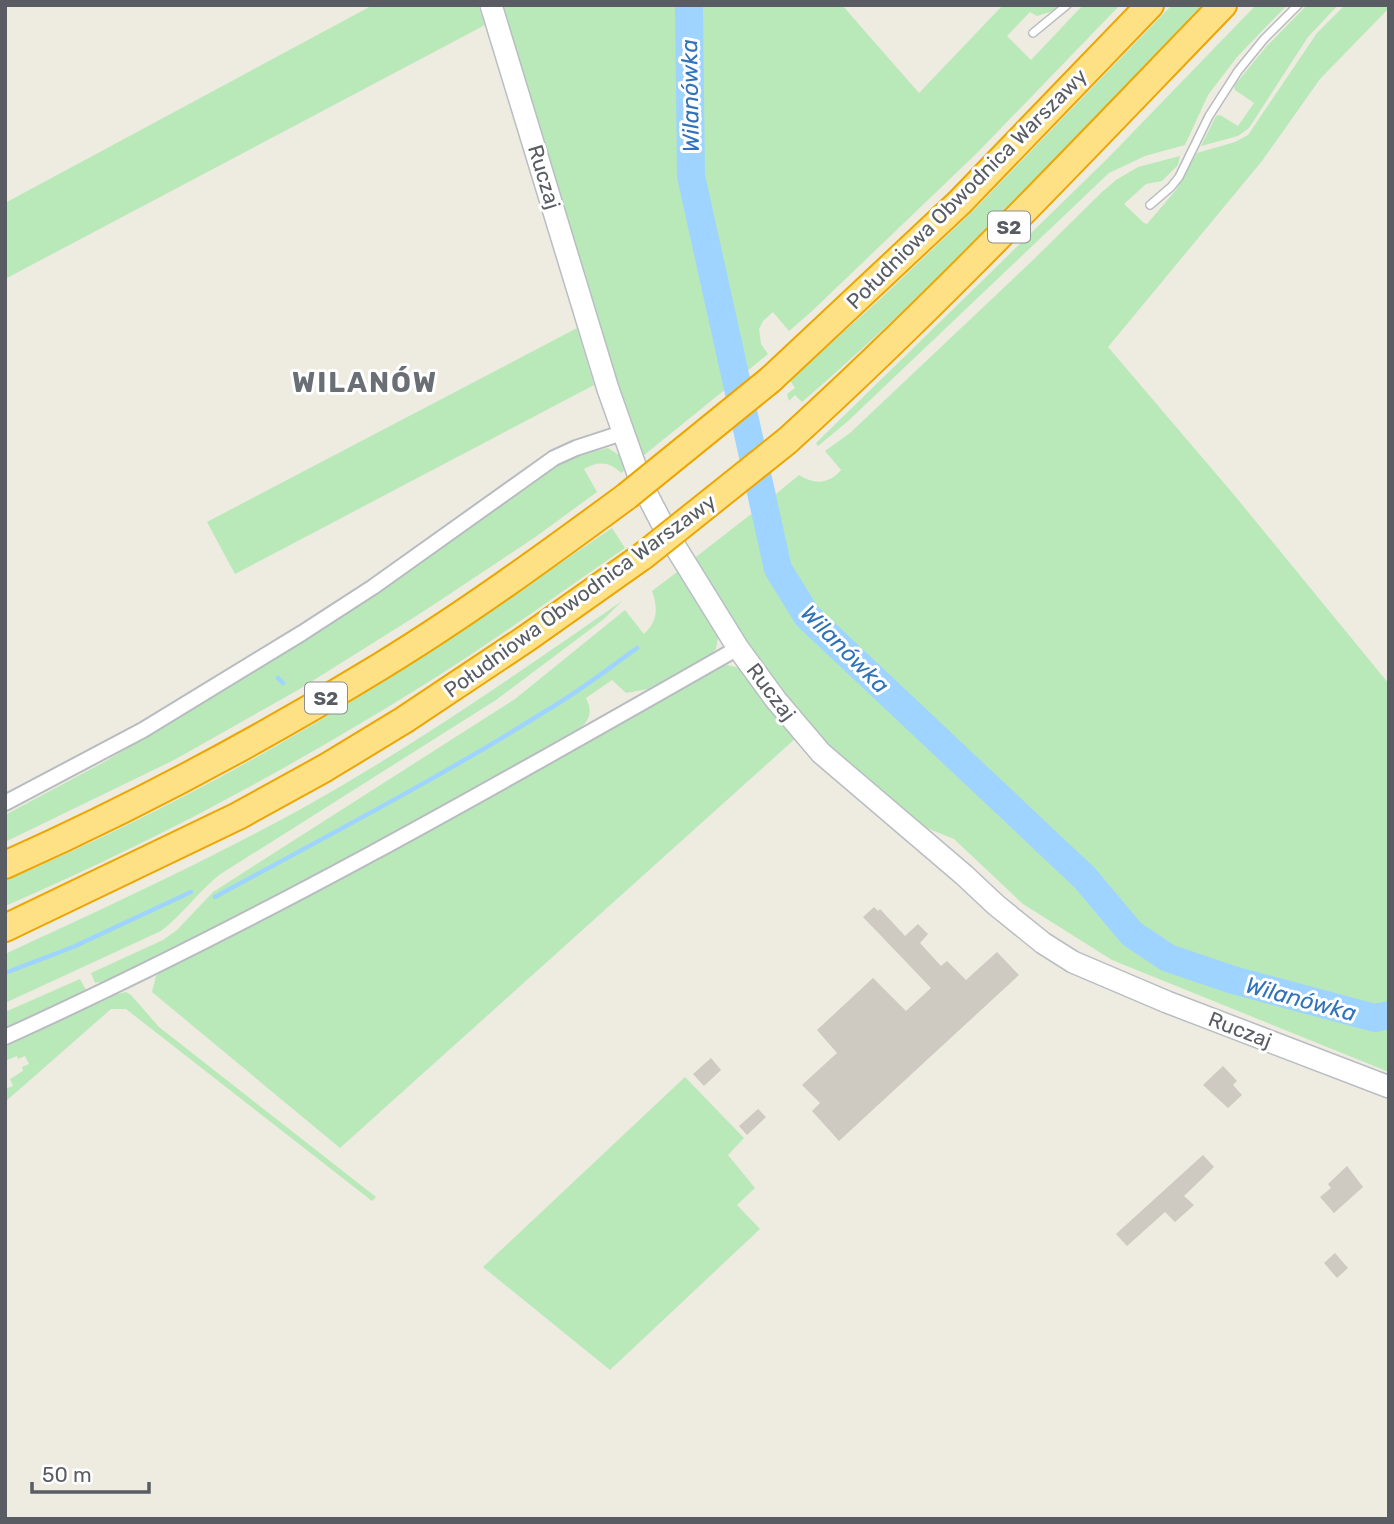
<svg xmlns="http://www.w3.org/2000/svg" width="1394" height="1524" font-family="Rubik,sans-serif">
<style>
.green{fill:#b9e9b9}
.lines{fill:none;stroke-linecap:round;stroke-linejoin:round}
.stream{stroke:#9ed4ff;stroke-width:4.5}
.river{stroke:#9ed4ff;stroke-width:28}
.building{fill:#cec9c1}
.lane-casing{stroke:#b8bbc1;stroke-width:10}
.street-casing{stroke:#b8bbc1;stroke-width:18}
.secondary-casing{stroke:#b9bdc4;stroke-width:24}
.highway-casing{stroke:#eda600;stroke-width:30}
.lane{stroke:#fff;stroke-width:7}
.street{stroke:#fff;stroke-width:14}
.secondary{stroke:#fff;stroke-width:21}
.highway{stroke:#ffe185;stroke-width:26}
.highway-bridge-casing{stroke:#eda600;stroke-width:30;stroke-linecap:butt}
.highway-bridge{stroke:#ffe185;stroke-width:26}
.labels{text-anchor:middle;stroke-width:6;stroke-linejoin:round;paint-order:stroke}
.shield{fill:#fff;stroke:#8b8e92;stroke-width:2}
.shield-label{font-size:19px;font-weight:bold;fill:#595d63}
.street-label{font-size:21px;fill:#595d63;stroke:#fff}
.water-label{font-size:23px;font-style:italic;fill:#3173bb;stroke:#fff}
.district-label{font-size:28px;font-weight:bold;letter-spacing:2px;fill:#6a6f75;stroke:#fff}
</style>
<rect width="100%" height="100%" fill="#eeebe0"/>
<g class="green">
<path d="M 373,5 L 478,5 L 485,25 L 5,279 L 5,203 Z"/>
<path d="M 502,5 L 842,5 L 919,93 L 1003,5 L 1059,5 L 1053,11 L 1037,16 L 1030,12 L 1007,36 L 1031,60 L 1083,5 L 1120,5 L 977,153 L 811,312 L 789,331 L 773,312 L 763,321 L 759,329 L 761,344 L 768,354 L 740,377 L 724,310 L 716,316 L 727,388 L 638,460 Z"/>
<path d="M 1172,5 L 1206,5 C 1074,140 945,279 802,402 L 795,395 L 789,401 L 787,394 L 795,388 L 790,380 L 877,302 L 976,208 Z"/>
<path d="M 1256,5 L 1287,5 L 1237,57 L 1208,95 L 1185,145 L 1145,156 L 1109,173 L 847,422 L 818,446 L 816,443 L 1108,158 Z"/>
<path d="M 1307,5 L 1338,5 L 1308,37 L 1249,128 L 1238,136 L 1201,146 L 1216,116 L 1220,115 L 1238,126 L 1254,103 L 1235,90 L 1234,86 L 1266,47 Z"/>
<path d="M 1345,5 L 1389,5 L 1389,8 L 1320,79 L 1262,161 L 1108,347 L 1235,496 L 1389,684 L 1389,1072 L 1112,960 L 1023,904 L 954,839 L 924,827 L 823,742 L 745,647 L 692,560 L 759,508 C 764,538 769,569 785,596 C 803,626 851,670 879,692 L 888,683 C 858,654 806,615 791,577 C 781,552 776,524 770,499 L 799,475 C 815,485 829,484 841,470 L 825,451 L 850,433 L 1033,260 L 1102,192 L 1116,180 L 1138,167 L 1180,156 L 1178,165 L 1162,181 L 1146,184 L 1124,204 L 1144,223 L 1147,224 L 1176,190 L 1197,153 L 1235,142 L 1248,135 L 1317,33 Z"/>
<path d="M 577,328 L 594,385 L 235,574 L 207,522 Z"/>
<path d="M 608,448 L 619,455 L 626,469 L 621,473 C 610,461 597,461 584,469 L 597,492 L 534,538 L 424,611 L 298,690 L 174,760 L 5,842 L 5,815 L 106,761 L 343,616 L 555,467 L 578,455 Z"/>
<path d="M 612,528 L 625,548 C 555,596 486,647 414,691 C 283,772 147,845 5,906 L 5,881 C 126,829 244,768 355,699 C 442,645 527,586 612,528 Z"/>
<path d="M 681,569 L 719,632 L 716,649 L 711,654 L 648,689 L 626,693 L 612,680 L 586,698 C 592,710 591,719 580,728 L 329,870 L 101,986 L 99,982 L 95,983 L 91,973 L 163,940 L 177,930 L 213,892 L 515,699 L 625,610 L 644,634 C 658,621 658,608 652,591 Z"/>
<path d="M 622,601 L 604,619 L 496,700 L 219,875 C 198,892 182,915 161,931 L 5,1003 L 5,954 C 105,908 204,862 301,809 C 412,747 517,674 622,601 Z"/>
<path d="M 727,665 L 739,668 L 796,738 L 340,1148 L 152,992 L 156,976 L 162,971 L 377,857 L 718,667 Z"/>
<path d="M 80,979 L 87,992 L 5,1033 L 5,1012 Z"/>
<path d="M 126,992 L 131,995 L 159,1027 L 376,1197 L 372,1201 L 126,1009 L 111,1009 L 5,1102 L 5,1089 L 13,1086 L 10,1079 L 23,1071 L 22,1067 L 29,1064 L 25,1056 L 18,1059 L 17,1056 L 5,1061 L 5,1047 L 114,995 Z"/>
<path d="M 685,1077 L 744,1138 L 728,1155 L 755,1188 L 737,1205 L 760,1229 L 610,1370 L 483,1267 Z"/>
</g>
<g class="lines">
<g class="stream">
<path d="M 278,678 L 283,683"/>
<path d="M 215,897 C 327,836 441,777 549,709 C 580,691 608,669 637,648"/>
<path d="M 5,973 L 73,947 L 191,892"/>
</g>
<path class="river" d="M 689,5 L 691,176 L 778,569 L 807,616 L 1085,878 L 1132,934 L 1168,958 L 1233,980 L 1375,1018 L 1389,1015"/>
</g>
<g class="building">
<path d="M 874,907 L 878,911 L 880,909 L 905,936 L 918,924 L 928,934 L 920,943 L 941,966 L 947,961 L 966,980 L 997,952 L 1019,975 L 839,1141 L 812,1111 L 820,1103 L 802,1085 L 837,1053 L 817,1030 L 873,978 L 906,1011 L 931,988 L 863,917 Z"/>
<path d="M 711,1058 L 721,1070 L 704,1086 L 693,1074 Z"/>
<path d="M 1223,1066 L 1237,1081 L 1233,1085 L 1242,1095 L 1228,1108 L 1203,1085 Z"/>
<path d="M 758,1109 L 766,1117 L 747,1135 L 739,1126 Z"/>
<path d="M 1203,1155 L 1214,1167 L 1184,1196 L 1194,1205 L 1175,1222 L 1165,1212 L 1127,1246 L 1116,1234 Z"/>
<path d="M 1347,1166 L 1363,1187 L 1334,1213 L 1320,1197 L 1331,1188 L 1328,1184 Z"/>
<path d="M 1335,1253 L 1348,1268 L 1337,1278 L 1324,1263 Z"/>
</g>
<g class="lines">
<g class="lane-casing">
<g id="lane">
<path d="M 1033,33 L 1067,5"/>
<path d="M 1150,205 L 1171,187 L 1179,177 L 1209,116 L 1238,71 L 1264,39 L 1298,5"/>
</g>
</g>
<g class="street-casing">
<g id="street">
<path d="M 5,803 L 143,730 L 302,633 L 373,587 L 554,458 L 576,448 L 622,433"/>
<path d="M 5,1037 C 257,923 498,785 738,648"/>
</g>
</g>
<g class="secondary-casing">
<path id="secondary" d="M 491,5 L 608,389 L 642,485 L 668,535 L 738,648 L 776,700 L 821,753 L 964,875 L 996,905 L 1043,943 L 1073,962 L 1167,1002 L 1389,1087"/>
</g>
<g class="highway-casing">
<g id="highway">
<path d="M 770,380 L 960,202 L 1150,5"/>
<path d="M 787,441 C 939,303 1080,153 1223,5"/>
<path d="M 5,865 C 135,807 260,740 381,666 C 466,614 547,555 627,496"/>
<path d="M 5,928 L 238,816 L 325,768 L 404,720 L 527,638 L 643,556"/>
</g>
</g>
<use href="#lane" class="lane"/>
<use href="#street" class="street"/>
<use href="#secondary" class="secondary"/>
<use href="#highway" class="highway"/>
<g class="highway-bridge-casing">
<g id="highway-bridge">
<path d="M 627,496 L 770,380"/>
<path d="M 643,556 L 787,441"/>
</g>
</g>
<use href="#highway-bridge" class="highway-bridge"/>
</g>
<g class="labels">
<g class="shield">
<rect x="988" y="211.5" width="42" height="31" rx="5"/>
<rect x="305" y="682.5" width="42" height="31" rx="5"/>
</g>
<g class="shield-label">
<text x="1009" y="234">S2</text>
<text x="326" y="705">S2</text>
</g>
<g class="street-label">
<text transform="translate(544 177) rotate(73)" y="7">Ruczaj</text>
<text transform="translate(967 189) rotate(-45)" y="7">Południowa Obwodnica Warszawy</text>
<text transform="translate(580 596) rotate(-36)" y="7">Południowa Obwodnica Warszawy</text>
<text transform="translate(771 692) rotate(53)" y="7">Ruczaj</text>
<text transform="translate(1240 1030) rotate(21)" y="7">Ruczaj</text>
</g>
<g class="water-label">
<text transform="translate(690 96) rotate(-91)" y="8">Wilanówka</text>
<text transform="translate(845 649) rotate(45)" y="8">Wilanówka</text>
<text transform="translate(1301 999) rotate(15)" y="8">Wilanówka</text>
</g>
<g class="district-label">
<text x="365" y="392">WILANÓW</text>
</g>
</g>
<rect width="1394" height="1524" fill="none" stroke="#595d63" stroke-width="14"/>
<path d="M32 1482v10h117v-10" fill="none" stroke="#595d63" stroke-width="3.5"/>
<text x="42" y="1482" font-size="21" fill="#595d63" stroke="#ffffff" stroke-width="5" paint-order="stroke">50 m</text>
</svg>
